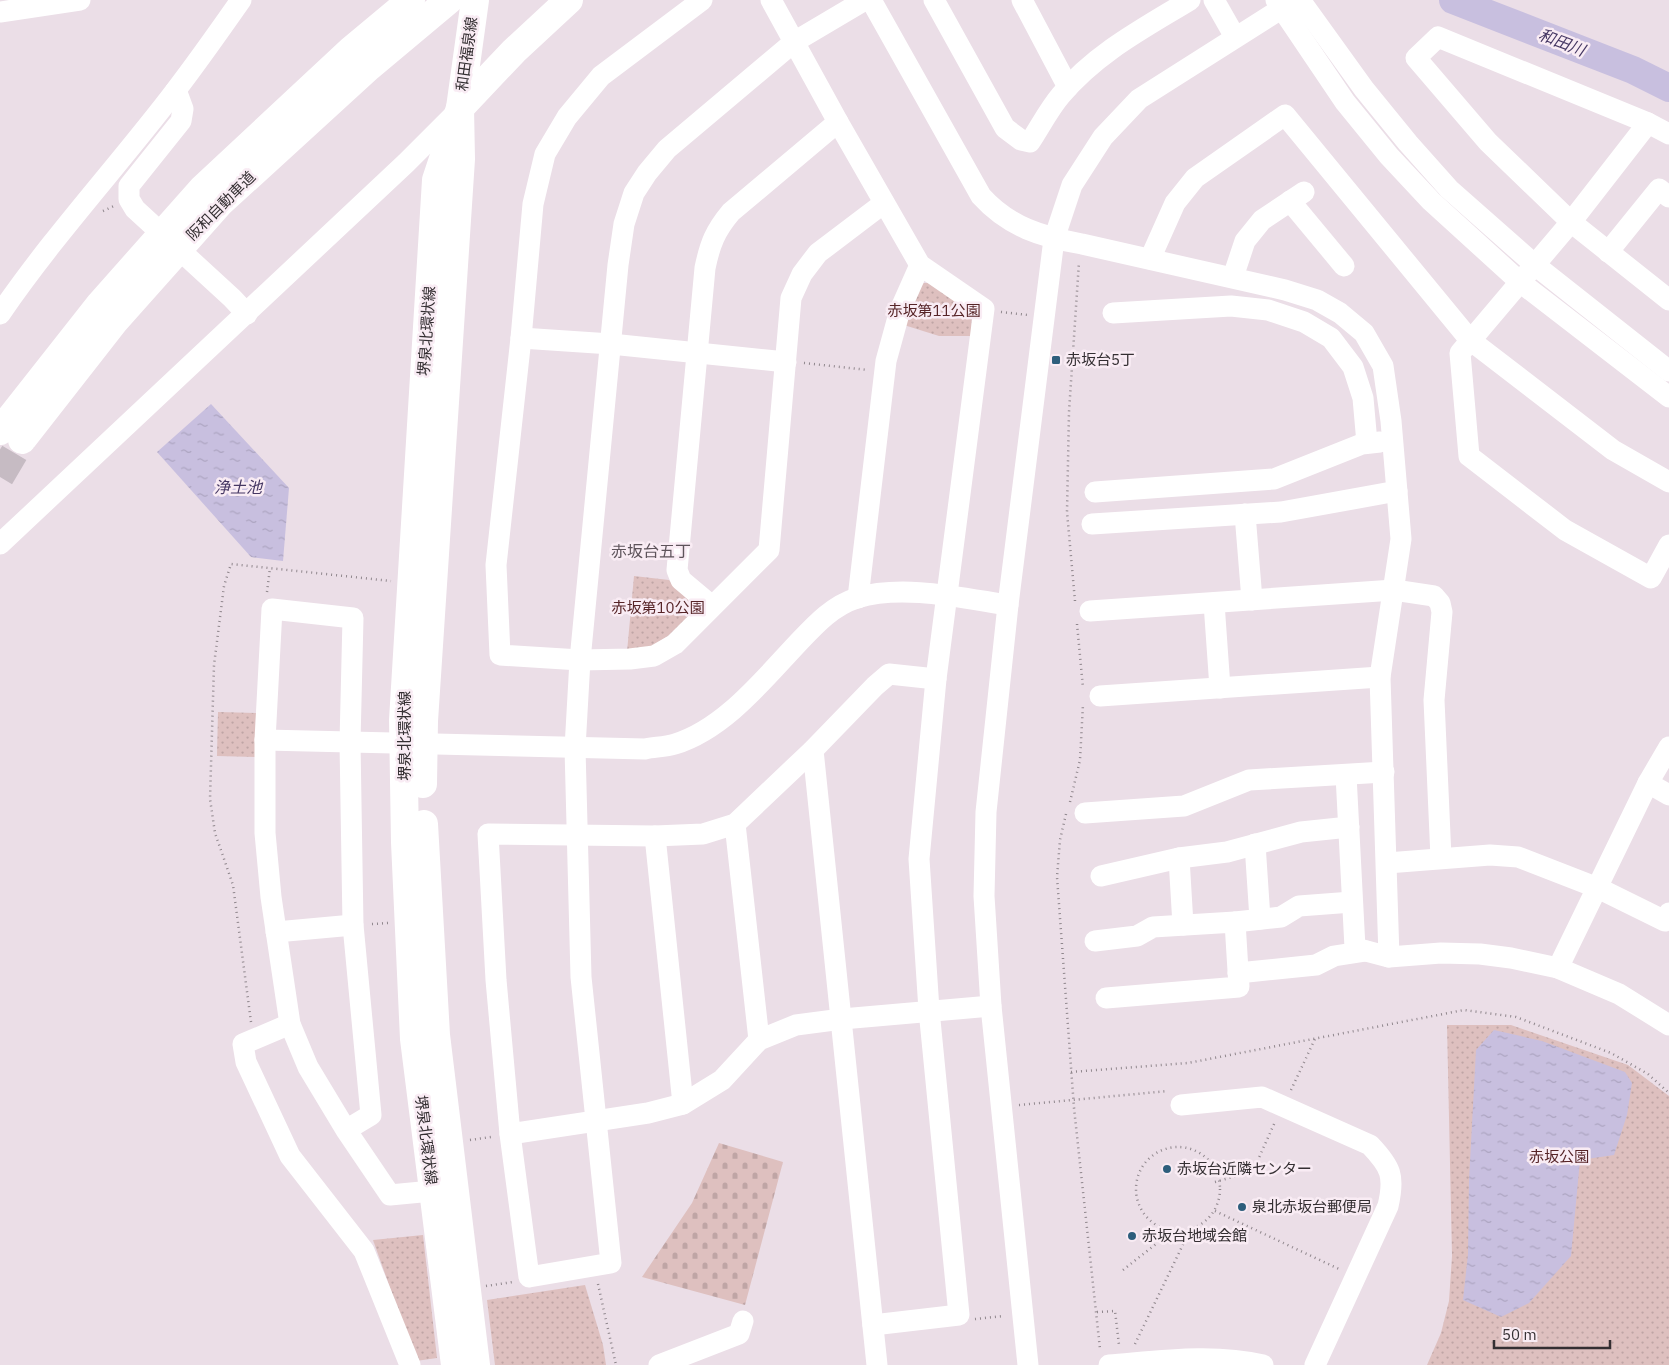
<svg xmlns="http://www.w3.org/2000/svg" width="1669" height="1365" font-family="'IBM Plex Sans','Noto Sans JP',sans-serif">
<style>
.grass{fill:url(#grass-dots)}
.cemetery{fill:url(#cemetery-stones)}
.water{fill:url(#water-ripples)}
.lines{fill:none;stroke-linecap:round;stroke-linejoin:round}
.river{stroke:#c8bfdf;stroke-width:28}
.highway-tunnel{stroke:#c6bbc3;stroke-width:28;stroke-dasharray:28 14;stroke-linecap:butt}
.path{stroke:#90878d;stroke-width:2.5;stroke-dasharray:1 4;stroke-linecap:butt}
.minor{stroke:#fff;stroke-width:21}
.major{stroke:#fff;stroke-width:28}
.highway{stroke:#fff;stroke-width:28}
.poi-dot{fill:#2d5e7c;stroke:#f9ecf4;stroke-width:2}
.labels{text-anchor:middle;stroke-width:5;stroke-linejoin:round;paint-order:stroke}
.street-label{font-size:15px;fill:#342f32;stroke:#f9ecf4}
.park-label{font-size:15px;fill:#572528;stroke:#f9ecf4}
.poi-label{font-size:15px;fill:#342f32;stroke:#f9ecf4;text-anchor:start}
.water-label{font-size:16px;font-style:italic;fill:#453763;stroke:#f9ecf4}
.neighbourhood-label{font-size:16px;fill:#5e545b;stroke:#f9ecf4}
</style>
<defs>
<pattern id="grass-dots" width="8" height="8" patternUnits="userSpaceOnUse" patternTransform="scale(1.25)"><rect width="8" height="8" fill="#dec0bf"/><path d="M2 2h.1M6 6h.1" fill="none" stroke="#bfa5a5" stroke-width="1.8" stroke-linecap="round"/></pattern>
<pattern id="cemetery-stones" width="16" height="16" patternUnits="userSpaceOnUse" patternTransform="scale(1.25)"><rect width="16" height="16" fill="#dec0bf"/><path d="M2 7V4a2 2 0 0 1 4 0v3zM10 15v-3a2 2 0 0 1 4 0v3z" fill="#bfa5a5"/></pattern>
<pattern id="water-ripples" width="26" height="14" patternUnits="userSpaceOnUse" patternTransform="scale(1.25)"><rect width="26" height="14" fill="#c8bfdf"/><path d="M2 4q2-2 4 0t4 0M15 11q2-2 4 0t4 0" fill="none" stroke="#aca4c0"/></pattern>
</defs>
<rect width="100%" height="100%" fill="#ebdee7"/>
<g class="grass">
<path d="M 924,283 L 930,283 L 972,313 L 971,336 L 939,336 L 904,325 L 919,286 Z"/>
<path d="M 634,576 L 669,580 L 690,602 L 692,608 L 690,615 L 668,636 L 652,646 L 627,652 Z"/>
<path d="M 218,712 L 256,713 L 255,757 L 217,756 Z"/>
<path d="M 1447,1025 L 1511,1025 L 1628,1065 L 1669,1096 L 1669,1365 L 1427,1365 L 1441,1333 L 1449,1301 L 1452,1256 Z"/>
<path d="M 423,1235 L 437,1358 L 416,1361 L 373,1240 Z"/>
<path d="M 585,1285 L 603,1345 L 606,1365 L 495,1365 L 487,1300 Z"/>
</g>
<path class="cemetery" d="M 719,1143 L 783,1162 L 745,1305 L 642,1277 L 692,1203 Z"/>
<g class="water">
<path d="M 211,404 L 289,488 L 283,561 L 251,557 L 157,452 Z"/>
<path d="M 1494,1030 L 1542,1041 L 1625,1072 L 1632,1083 L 1627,1115 L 1614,1155 L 1580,1160 L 1571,1256 L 1529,1303 L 1501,1317 L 1463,1300 L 1468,1254 L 1469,1180 L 1476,1050 Z"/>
</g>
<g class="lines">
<path class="river" d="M 1453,0 L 1633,70 L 1669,88"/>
<path class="highway-tunnel" d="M 0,477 L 22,440"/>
<g class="path">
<path d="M 103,211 L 114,206"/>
<path d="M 1001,312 L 1028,315"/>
<path d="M 804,363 L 868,370"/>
<path d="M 267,592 L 270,568"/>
<path d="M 1075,601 L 1067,512 L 1069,412 L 1079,262"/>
<path d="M 1077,624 L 1083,688"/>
<path d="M 1070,802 L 1080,760 L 1083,704"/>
<path d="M 1066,814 L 1060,840 L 1057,877 L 1074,1108 L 1100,1349"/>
<path d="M 372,924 L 389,923"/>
<path d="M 251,1022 L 233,885 L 215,833 L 210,799 L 214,665 L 224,586 L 231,564 L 391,581"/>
<path d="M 1071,1072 L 1188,1063 L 1464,1010 L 1516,1017 L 1611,1053 L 1648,1074 L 1669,1093"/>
<path d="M 1291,1090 L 1315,1039"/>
<path d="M 1019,1105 L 1168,1091"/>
<path d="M 470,1140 L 491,1137"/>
<circle cx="1178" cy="1189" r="42"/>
<path d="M 1215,1182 L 1253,1171 L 1275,1122"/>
<path d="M 1215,1211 L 1339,1269"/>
<path d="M 1123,1270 L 1156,1244 L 1164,1230"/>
<path d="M 598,1284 L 616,1365"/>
<path d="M 486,1286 L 513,1282"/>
<path d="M 1097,1312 L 1115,1311 L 1119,1345"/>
<path d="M 975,1319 L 1004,1316"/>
<path d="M 1135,1344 L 1190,1230"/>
</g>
<g class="minor">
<path d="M 702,0 L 601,76 L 567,117 L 545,154 L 533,204 L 521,338 L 496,565 L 500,655 L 580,660 L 630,659 L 654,656 L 675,644 L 769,550 L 791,298 L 802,274 L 818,253 L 884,203"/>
<path d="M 771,0 L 838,122 L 920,265 L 984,309 L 936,679 L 919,859 L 929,1010 L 959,1315 L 873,1325"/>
<path d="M 871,0 L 981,196 C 1009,227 1042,237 1082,244 L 1285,290 L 1317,300 L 1340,313 L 1364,333 L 1383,366 L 1391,421 L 1401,539 L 1380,677 L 1389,957 L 1441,953 L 1480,954 L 1511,958 L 1558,968 L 1619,994 L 1669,1025"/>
<path d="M 934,0 L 1005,128 L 1021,140 L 1030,142 C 1040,127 1049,109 1061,95 C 1096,53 1144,28 1190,0"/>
<path d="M 1022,0 L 1068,87"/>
<path d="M 1214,0 L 1235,37"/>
<path d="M 1276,0 L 1345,102 L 1389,156 L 1431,201 L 1520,282 L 1669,397"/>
<path d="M 1300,0 L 1364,89 L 1408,143 L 1449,189 L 1535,265 L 1669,371"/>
<path d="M 0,12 L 80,0"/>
<path d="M 176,90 L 183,109 L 181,121 L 129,186 L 129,199 L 135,209 L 232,298 L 247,314"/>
<path d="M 1648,123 L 1438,37 L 1416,58 L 1488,142 L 1571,222 L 1669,300"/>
<path d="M 1669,134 L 1648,123 L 1571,222 L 1460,353 L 1469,456 L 1565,530 L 1651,578 L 1669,545"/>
<path d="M 1290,201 L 1344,266"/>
<path d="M 1608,252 L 1659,189 L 1669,197"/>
<path d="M 1150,259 L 1175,203 L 1195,178 L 1285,115 L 1470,340 L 1613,450 L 1669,482"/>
<path d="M 1233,277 L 1245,241 L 1262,220 L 1304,192"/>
<path d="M 1113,313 L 1231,306 L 1268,310 L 1304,322 L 1331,338 L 1353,367 L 1363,398 L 1367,443"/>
<path d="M 0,314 C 54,235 119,165 176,90 C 199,60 220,30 241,0"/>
<path d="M 521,338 L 611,344 L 786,362"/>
<path d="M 1095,492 L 1274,479 L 1362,444 L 1380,442"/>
<path d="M 1245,514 L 1252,600"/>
<path d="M 1092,524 L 1281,512 L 1397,491"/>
<path d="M 0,544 L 406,163 L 459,110"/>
<path d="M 858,598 L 886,361 L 900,310 L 920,265"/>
<path d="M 1214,603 L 1220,688"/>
<path d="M 712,606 L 681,580 L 677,570 L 705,268 C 710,244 715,231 731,212 L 838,122"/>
<path d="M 1090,611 L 1394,590 L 1434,596 L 1440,603 L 1442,612 L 1434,700 L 1441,858"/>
<path d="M 936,679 L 889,674 L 875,686 L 813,750 L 735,824 L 703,834 L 655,836 L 488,834 L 496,980 L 510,1134 L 648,1113 L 683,1104 L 722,1080 L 759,1040 L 796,1025 L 842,1019 L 991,1006"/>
<path d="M 1100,696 L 1380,677"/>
<path d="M 265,740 L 645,749 C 654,747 665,747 675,744 C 724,729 763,680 797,644 C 815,625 832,606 857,598 C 902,584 962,598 1008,605"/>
<path d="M 813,750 L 877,1365"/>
<path d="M 1346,775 L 1355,948 L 1389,957"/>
<path d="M 1648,783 L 1669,795"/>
<path d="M 1085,813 L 1184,806 L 1249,780 L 1384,772"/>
<path d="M 735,824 L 759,1040"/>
<path d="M 655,836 L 683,1104"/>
<path d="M 1255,844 L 1260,919"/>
<path d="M 1179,858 L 1183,925"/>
<path d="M 1387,863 L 1490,855 L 1518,857 L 1598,888 L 1665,921 L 1669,913"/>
<path d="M 1101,876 L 1179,858 L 1227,852 L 1301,832 L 1349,827"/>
<path d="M 1235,922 L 1281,917 L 1299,906 L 1352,902"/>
<path d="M 276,932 L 353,925"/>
<path d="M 1095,941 L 1137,936 L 1153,927 L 1235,922 L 1239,987 L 1106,998"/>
<path d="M 1558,968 L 1648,783 L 1669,747"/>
<path d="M 1238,973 L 1316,965 L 1334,956 L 1366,951"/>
<path d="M 290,1024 L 243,1044 L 246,1062 L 290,1156 L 364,1251 L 410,1365"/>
<path d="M 1181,1105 L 1262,1097 L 1370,1145 C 1391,1167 1395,1176 1388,1206 L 1315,1365"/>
<path d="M 346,1130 L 371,1115 L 353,925 L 350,742 L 353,618 L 272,609 L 265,740 L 265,833 L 271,897 L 290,1024 L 308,1067 L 346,1130 L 390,1195 L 432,1191"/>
<path d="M 510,1134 L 529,1277 L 611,1263 L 581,977 L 575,748 L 580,660 L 618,265 L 624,224 L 634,193 L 647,173 L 667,149 L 794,42 L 865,0"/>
<path d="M 659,1365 L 739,1334 L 743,1321"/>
<path d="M 1028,1365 L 991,1006 L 984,896 L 986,812 L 1008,605 L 1054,239 L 1072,185 L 1103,137 L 1139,99 L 1295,0"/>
<path d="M 1109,1365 C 1159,1361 1213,1353 1263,1365"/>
</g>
<g class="major">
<path d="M 423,784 L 424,721 L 461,159 L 460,108 L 475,0"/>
<path d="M 424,824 L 436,1035 L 476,1365"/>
<path d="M 455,1365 L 414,1039 L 405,842 L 403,720 L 436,180 L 460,108 L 514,51 L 569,0"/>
</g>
<g class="highway">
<path d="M 0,431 L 100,304 L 202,189 L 351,50 L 411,0"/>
<path d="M 22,440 L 115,321 L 220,203 L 369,67 L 449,0"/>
</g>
</g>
<g class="poi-dot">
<rect x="1051" y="355" width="10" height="10" rx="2.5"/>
<circle cx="1167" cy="1169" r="5"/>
<circle cx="1242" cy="1207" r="5"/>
<circle cx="1132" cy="1236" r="5"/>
</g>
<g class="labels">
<g class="street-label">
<text transform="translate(467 54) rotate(-82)" y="5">和田福泉線</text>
<text transform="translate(221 206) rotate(-45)" y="5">阪和自動車道</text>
<text transform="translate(427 331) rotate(-86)" y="5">堺泉北環状線</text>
<text transform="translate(405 736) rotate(-90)" y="5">堺泉北環状線</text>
<text transform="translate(426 1140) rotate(83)" y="5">堺泉北環状線</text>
</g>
<g class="park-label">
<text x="934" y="316">赤坂第11公園</text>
<text x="658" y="613">赤坂第10公園</text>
<text x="1559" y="1162">赤坂公園</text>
</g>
<g class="poi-label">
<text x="1066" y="365">赤坂台5丁</text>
<text x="1177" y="1174">赤坂台近隣センター</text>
<text x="1252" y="1212">泉北赤坂台郵便局</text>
<text x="1142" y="1241">赤坂台地域会館</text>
</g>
<g class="water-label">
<text transform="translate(1562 42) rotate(21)" y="6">和田川</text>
<text x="238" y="493">浄土池</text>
</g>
<g class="neighbourhood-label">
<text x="651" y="557">赤坂台五丁</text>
</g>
</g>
<path d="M1494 1340v8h116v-8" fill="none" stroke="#342f32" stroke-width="2.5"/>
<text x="1502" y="1340" font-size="15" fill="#342f32" stroke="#f9ecf4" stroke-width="4" paint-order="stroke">50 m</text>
</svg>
